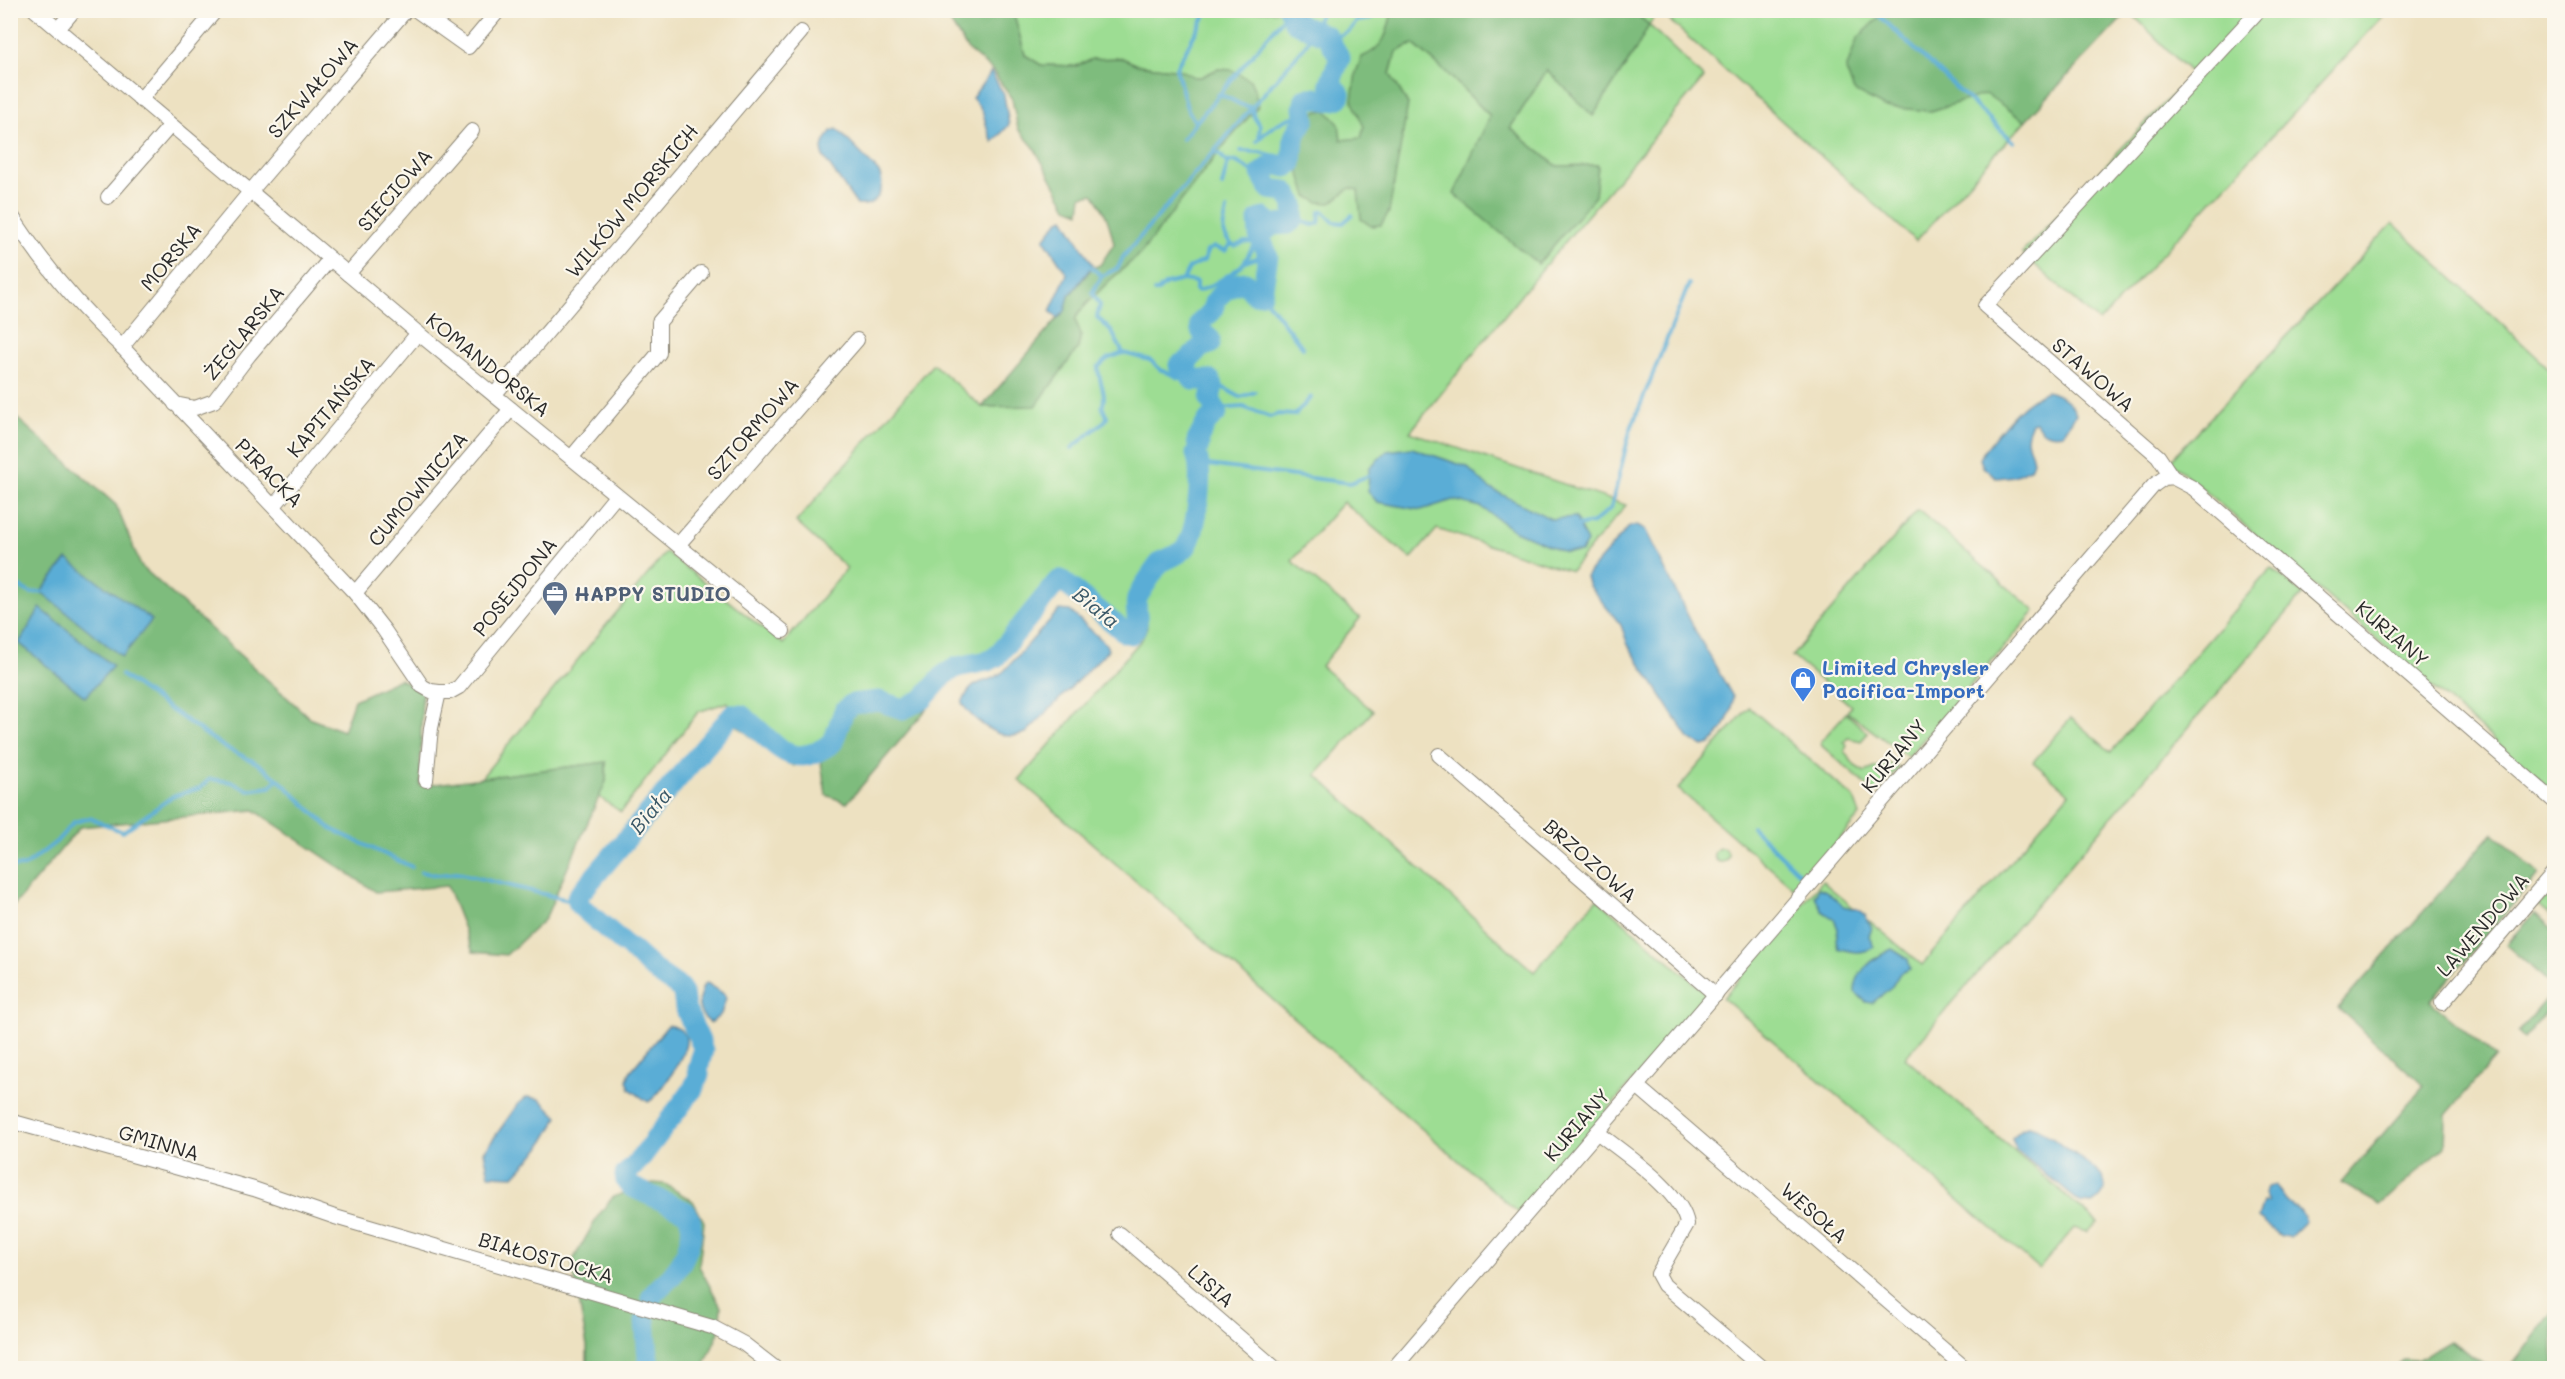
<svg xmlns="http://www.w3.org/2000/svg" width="2565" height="1379" font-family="Mali,sans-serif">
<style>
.green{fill:#9ddd93;stroke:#64845f;stroke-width:1.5}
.forest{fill:#7ebc7d;stroke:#547454;stroke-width:1.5}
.water{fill:#5aadd6;stroke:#426c80;stroke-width:1.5}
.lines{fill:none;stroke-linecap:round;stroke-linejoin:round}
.stream{stroke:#5aadd6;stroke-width:4}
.river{stroke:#5aadd6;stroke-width:21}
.minor-casing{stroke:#8c8676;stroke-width:16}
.minor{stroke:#fff;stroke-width:14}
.labels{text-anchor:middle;stroke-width:4.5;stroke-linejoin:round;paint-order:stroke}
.street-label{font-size:20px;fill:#2b2b2b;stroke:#fbf7ec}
.service-label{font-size:20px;font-weight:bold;fill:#4e5e75;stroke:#fbf7ec;text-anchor:start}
.shop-label{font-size:20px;font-weight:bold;fill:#366cbe;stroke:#fbf7ec;text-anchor:start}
.water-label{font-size:21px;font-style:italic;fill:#3b5867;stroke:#fbf7ec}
</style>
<rect width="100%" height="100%" fill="#fbf7ec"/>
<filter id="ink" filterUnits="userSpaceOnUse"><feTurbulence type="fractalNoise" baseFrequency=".0167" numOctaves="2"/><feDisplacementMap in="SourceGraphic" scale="12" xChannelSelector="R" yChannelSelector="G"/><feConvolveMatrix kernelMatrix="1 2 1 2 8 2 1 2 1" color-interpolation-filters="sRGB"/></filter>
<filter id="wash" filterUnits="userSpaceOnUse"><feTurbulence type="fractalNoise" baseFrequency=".008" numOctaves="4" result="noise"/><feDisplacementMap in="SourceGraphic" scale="24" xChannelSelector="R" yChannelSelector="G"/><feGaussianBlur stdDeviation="1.35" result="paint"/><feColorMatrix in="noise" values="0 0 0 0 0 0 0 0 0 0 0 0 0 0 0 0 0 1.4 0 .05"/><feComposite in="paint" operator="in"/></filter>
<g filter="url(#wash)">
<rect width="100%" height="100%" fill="#ede1c1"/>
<g class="green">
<path d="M 1013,11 L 1401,11 L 1377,56 L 1408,104 L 1390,74 L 1396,52 L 1413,44 L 1446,72 L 1490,116 L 1538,264 L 1595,196 L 1598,165 L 1557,166 L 1510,128 L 1547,70 L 1593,115 L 1635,51 L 1649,25 L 1633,11 L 1657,11 L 1649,25 L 1704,78 L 1543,268 L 1410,432 L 1626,505 L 1571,571 L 1437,529 L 1411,559 L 1343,502 L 1292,561 L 1360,618 L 1321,666 L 1373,711 L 1316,775 L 1534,972 L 1597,899 L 1707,994 L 1519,1213 L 1019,780 L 1142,639 L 1147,627 L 1145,604 L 1138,613 L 1138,624 L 1131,634 L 1126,633 L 1062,581 L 1061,587 L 995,664 L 955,677 L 926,710 L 901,718 L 874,707 L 840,745 L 794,766 L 780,760 L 734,723 L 728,702 L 698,712 L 621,812 L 599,797 L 606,781 L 606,762 L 481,778 L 666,552 L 783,644 L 847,568 L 796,522 L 933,364 L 982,407 L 1036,405 L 1078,348 L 1081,334 L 1075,320 L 1080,311 L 1108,282 L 1141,253 L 1221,149 L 1258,106 L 1218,69 L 1201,77 L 1194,77 L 1181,70 L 1138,65 L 1122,58 L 1092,59 L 1076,66 L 1041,65 L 1025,55 Z"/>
<path d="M 1659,11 L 1894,11 L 1882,14 L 1931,111 L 1986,93 L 2025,121 L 1916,241 Z"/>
<path d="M 2129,11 L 2388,11 L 2099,322 L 2022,253 L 2192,74 Z"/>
<path d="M 2393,223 L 2554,373 L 2554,792 L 2170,461 Z"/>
<path d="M 1918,510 L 2035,611 L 1908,757 L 1847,712 L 1851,706 L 1792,656 Z"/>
<path d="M 2271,568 L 2303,594 L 1905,1058 L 2098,1223 L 2086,1232 L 2074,1228 L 2039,1269 L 1723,998 L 1822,881 L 1922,965 L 2069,793 L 2033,762 L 2071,718 L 2111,752 Z"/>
<path d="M 1749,707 L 1854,798 L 1860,815 L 1796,890 L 1678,789 Z"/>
<path d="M 1846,713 L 1868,733 L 1861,741 L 1848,738 L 1844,742 L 1847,745 L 1845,752 L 1855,766 L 1865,772 L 1887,763 L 1899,768 L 1878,792 L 1875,793 L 1822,746 L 1821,741 Z"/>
<circle cx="1721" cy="855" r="7"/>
<path d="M 2554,888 L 2554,919 L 2539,906 Z"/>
</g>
<g class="forest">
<path d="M 1392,10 L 1633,11 L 1649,25 L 1635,51 L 1593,116 L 1547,70 L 1510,128 L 1557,166 L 1598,165 L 1595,196 L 1538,264 L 1454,194 L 1490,116 L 1446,72 L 1413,44 L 1396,52 L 1390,74 L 1408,104 L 1389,212 L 1381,225 L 1371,226 L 1361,219 L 1358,190 L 1350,188 L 1331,203 L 1318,202 L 1307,196 C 1301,180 1293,156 1299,139 C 1302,130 1309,122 1313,112 L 1326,110 L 1339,124 L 1341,140 L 1361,138 L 1364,127 L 1352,100 L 1356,72 L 1362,57 C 1384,48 1388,33 1392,10 Z"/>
<path d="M 943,11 L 1013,11 L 1025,55 L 1041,65 L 1076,66 L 1092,59 L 1122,58 L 1138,65 L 1181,70 L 1194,77 L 1201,77 L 1218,69 L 1232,70 L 1250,80 L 1255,91 L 1258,106 L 1221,149 L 1141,253 L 1108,282 L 1080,311 L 1075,320 L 1081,334 L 1078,348 L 1036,406 L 982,407 L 1058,318 L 1061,316 L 1069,296 L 1092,268 L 1100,265 L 1114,244 C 1110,225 1105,209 1093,194 L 1082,196 L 1080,212 L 1067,207 L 1033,146 L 1018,129 L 1012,99 L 992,70 L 967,49 Z"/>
<path d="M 1894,11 L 1894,10 L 2129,11 L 2025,121 L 1986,94 L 1931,111 L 1884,107 L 1854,91 L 1846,70 L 1857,39 L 1882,14 Z"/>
<path d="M 11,413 L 116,505 L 141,566 L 311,719 L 343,731 L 354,700 L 400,679 L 422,692 L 420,786 L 606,762 L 606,781 L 545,919 L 506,955 L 473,952 L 447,886 L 376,892 L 254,810 L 80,827 L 11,909 Z"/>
<path d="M 874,707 L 901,717 L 926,710 L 847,803 L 826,795 L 820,756 L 840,745 L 850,712 Z"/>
<path d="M 2493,833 L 2539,874 L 2430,1001 L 2496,1057 L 2446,1115 L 2445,1147 L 2380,1205 L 2341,1183 L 2424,1086 L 2338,1008 Z"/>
<path d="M 2535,913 L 2554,930 L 2554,982 L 2552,985 L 2506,945 Z"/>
<path d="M 2554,990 L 2554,1003 L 2524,1039 L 2518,1033 Z"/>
<path d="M 653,1183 L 665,1184 L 693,1201 L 704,1222 L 699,1266 L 721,1307 L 719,1332 L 705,1364 L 706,1368 L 587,1368 L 587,1346 L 572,1262 L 598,1216 L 613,1197 Z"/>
<path d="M 2554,1310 L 2554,1368 L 2510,1368 L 2552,1313 Z"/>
<path d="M 2450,1341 L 2492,1368 L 2395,1368 L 2403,1359 L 2417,1360 Z"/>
</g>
<g class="water">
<path d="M 991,72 L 1004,95 L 1009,125 L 993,142 C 982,124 990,117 972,98 Z"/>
<path d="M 837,129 L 878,171 C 888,187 877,208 857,205 L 823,156 L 822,147 L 831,131 Z"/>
<path d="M 1064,218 L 1093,265 L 1069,296 L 1065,311 L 1058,318 L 1050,311 L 1067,274 L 1044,239 L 1058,221 Z"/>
<path d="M 2047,391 C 2060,395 2070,400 2076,414 L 2063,434 C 2050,436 2042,434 2036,422 L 2032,423 C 2022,442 2030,444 2033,461 L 2030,469 L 2014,476 L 1997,478 L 1983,467 L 1980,459 L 1984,451 C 2003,427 2019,403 2047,391 Z"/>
<path d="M 1412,448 L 1467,467 L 1489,488 L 1551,519 L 1575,517 L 1587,542 L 1581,552 L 1564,552 L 1513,530 L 1481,507 L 1453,500 L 1421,510 L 1377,502 L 1368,491 L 1369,468 L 1387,451 Z"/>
<path d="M 1637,525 L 1645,529 L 1697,634 L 1733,697 L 1732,709 L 1723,729 L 1711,744 L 1703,746 L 1689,739 L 1628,645 L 1621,625 L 1589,586 L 1586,577 L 1590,571 L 1629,527 Z"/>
<path d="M 67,559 L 152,620 L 122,657 L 41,592 Z"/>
<path d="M 40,608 L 113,666 L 85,697 L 19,643 Z"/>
<path d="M 1059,610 L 1070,611 L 1106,644 L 1108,650 L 1026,733 C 1022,734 1016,736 1012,736 C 994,737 970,717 962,703 C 974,675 985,687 1004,671 Z"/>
<path d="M 1819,888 L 1826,891 L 1843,906 L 1857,909 L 1865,915 L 1872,928 L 1869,936 L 1874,947 C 1861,955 1852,952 1838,948 L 1836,940 L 1838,929 L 1834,919 L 1822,911 L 1815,896 Z"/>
<path d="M 1892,949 L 1908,959 L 1910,969 L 1900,973 L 1891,988 L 1872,1003 L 1866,1002 L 1855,992 C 1854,972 1875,957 1892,949 Z"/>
<path d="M 707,983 L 724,994 L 726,998 L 721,1014 L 711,1023 C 695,1013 697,1000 704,984 Z"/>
<path d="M 668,1025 C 675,1026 684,1030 686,1038 C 689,1051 659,1097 648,1102 L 630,1089 L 627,1080 L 630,1072 Z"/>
<path d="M 527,1097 L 540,1099 L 558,1117 L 540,1148 L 514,1176 L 489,1175 L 484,1152 L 518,1104 Z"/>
<path d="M 2029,1126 L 2039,1129 C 2051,1138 2097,1168 2102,1177 C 2108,1189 2102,1198 2092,1204 L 2081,1203 L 2016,1150 L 2012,1138 L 2021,1130 Z"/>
<path d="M 2274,1185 C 2281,1189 2281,1194 2286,1200 C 2293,1208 2303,1210 2306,1221 L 2290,1237 L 2281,1236 L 2258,1218 L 2263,1202 L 2268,1202 L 2264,1194 L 2267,1187 Z"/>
</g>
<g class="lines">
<g class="stream">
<path d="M 1873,10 L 2014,142"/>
<path d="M 1330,39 L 1349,31 L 1357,21 L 1371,19 L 1377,10"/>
<path d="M 1218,95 C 1230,95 1237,107 1252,107"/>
<path d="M 1252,108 L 1254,117 L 1260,126 L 1259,135"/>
<path d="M 1195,122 L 1187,108 L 1176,68 L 1208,10"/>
<path d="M 1182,139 L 1289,11"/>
<path d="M 1257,141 C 1270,126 1285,118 1304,114"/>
<path d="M 1241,151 L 1260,152 L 1279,157 L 1292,157"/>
<path d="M 1214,153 L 1220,154 L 1226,162 L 1235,161 L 1256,174 L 1262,172"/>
<path d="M 1222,186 L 1228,162"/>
<path d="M 1227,210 C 1224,227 1219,230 1231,244"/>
<path d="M 1294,219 L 1313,225 L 1319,223 L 1320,212 L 1323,211 L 1334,222 L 1343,223 L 1352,215"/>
<path d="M 1245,262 L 1256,258 L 1264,249"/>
<path d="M 1092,268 L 1102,276"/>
<path d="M 1183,280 L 1196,282 L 1196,291 C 1203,292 1234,272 1241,266 C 1249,259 1248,248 1259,244"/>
<path d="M 1263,286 L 1268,292 L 1265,297 L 1266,300 L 1303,348"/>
<path d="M 1154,291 L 1158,291 L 1166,284 L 1183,280 L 1189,268 L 1205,260 L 1207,251 L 1214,247 L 1225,251 L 1231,244 L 1235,246 L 1245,242 L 1262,243 L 1265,238 L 1273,236 L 1284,224"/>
<path d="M 1181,370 L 1175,376 L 1161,370 L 1150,360 L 1123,353 L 1112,332 L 1097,317 L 1100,305 L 1092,293 L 1102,276 L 1118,268 L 1123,257 L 1304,47 L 1309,40 L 1310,30 L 1316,23 L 1322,10"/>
<path d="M 1213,386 L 1222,387 L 1240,397 L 1255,392"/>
<path d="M 1217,409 L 1243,407 L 1270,417 L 1278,414 L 1295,415 L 1311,397"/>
<path d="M 1072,448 L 1106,420 L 1107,416 L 1102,407 C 1108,393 1098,381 1098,367 L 1107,359 L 1123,353"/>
<path d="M 1200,464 L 1350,483 L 1373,474"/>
<path d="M 1576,526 L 1593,523 L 1611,508 L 1630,431 L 1689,284"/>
<path d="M 10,582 L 31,593 L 41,592"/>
<path d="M 121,675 L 224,747 L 257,763 L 278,779 L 331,829 L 412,867"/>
<path d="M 1752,827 L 1805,879"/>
<path d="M 10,867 L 25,866 L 56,842 L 74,822 L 90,818 L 123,832 L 173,796 L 200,788 L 210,779 L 232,782 L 248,790 L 270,787 L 278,779"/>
<path d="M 421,872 L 438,875 L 458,873 L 576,902"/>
</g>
<g class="river">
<path d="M 622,942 L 579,905 L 577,897 L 732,715 L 741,715 C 775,740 788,776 833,742 L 844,711 L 852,704 L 879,701 L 903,709 L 923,699 L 945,674 L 957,667 L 988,661 L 996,657 L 1057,582 L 1061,580 L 1126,633 L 1131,634 C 1144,622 1132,610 1138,596 C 1141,591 1158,564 1161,562 C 1169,558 1179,555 1185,548 C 1197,535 1204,470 1196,454 L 1199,445 L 1197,441 L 1207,422 L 1217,413 L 1210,399 L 1213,386 L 1210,380 L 1193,380 L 1188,371 L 1180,369 L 1179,365 L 1188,361 L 1201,347 L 1210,344 L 1210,339 L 1201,331 L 1200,323 C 1205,314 1215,315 1214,303 C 1221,292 1232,283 1245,282 L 1254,294 L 1262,293 L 1268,256 L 1259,235 L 1258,220 L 1264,218 L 1273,225 L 1288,224 L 1294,219 L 1294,204 L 1285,191 L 1270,189 L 1261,173 L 1274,164 L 1286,167 L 1292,163 L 1294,137 L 1305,119 L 1303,108 L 1305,99 C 1317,94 1326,105 1339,98 L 1340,94 L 1330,83 L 1340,58 L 1327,36 L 1294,22 L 1289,10"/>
<path d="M 631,949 L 654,970 L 680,988 L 683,993 L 685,1008 L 701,1043"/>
<path d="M 651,1298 C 656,1289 664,1284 671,1277 C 684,1261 701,1228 685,1211 L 632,1187 L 626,1181 L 625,1175 L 640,1159 L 693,1089 L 699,1075 L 698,1069 L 703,1050"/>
<path d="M 645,1321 L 649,1368"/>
</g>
</g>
</g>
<g filter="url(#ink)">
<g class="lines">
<g class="minor-casing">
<g id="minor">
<path d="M 35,10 L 418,333 L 783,631"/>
<path d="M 416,10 L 468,47 L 499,10"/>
<path d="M 58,29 L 74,10"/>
<path d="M 140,100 L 216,10"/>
<path d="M 108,197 L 170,126"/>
<path d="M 10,213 C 42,264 78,306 122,347 L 355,593 L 384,630 L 422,686 L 431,691 L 439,692 L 431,728 L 426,780"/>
<path d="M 348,274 L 472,131"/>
<path d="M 122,347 L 250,192 L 406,10"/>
<path d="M 494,395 L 801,32"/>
<path d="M 175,404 L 195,408 L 214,401 L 249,355 L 330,259"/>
<path d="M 571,458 L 659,353 L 659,322 L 701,273"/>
<path d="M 2172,477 L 2158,456 L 1985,306 L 2259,10"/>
<path d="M 274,506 L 418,333"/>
<path d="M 678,545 L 857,340"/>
<path d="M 355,593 L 511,409"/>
<path d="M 439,692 L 450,692 L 459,687 L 616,496"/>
<path d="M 1439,755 L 1716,995"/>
<path d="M 2442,1003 L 2554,872"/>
<path d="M 1637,1086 L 1965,1368"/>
<path d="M 10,1121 L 254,1189 L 335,1217 L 712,1327 L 744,1344 L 775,1368"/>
<path d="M 1597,1132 C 1623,1153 1682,1191 1687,1224 L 1658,1274 L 1664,1285 L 1762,1368"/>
<path d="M 1120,1234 L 1275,1368"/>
<path d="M 1394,1368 L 2154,485 L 2164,478 L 2172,477 L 2193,488 L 2554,801"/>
</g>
</g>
<use href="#minor" class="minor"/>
</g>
</g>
<defs>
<g id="office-pin" transform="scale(1.35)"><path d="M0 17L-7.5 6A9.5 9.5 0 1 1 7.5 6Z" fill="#5c6f8a" stroke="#fbf7ec"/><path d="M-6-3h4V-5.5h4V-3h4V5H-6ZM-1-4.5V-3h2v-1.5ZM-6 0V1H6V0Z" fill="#fff"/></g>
<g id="shop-pin" transform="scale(1.35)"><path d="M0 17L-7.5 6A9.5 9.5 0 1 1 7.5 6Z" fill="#3f7fe0" stroke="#fbf7ec"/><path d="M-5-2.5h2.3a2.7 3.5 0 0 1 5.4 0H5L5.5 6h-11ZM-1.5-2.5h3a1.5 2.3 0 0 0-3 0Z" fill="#fff"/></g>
</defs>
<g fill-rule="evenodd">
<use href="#office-pin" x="555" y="594"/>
<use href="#shop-pin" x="1803" y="680"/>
</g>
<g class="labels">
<g class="street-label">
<text transform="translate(313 88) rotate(-49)" y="7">SZKWAŁOWA</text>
<text transform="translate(395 190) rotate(-49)" y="7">SIECIOWA</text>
<text transform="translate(632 201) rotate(-50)" y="7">WILKÓW MORSKICH</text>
<text transform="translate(171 257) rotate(-50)" y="7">MORSKA</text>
<text transform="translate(244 333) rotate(-51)" y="7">ŻEGLARSKA</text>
<text transform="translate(488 365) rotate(39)" y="7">KOMANDORSKA</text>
<text transform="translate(2093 375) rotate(41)" y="7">STAWOWA</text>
<text transform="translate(331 407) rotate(-50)" y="7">KAPITAŃSKA</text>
<text transform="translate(753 429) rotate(-49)" y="7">SZTORMOWA</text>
<text transform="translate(269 473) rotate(46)" y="7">PIRACKA</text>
<text transform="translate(418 489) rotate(-50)" y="7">CUMOWNICZA</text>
<text transform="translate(515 587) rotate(-51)" y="7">POSEJDONA</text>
<text transform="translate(2392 634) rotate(41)" y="7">KURIANY</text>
<text transform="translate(1894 756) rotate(-50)" y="7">KURIANY</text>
<text transform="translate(1590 861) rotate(41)" y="7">BRZOZOWA</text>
<text transform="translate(2483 925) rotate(-49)" y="7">LAWENDOWA</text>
<text transform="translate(1577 1125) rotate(-49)" y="7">KURIANY</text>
<text transform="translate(159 1143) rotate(16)" y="7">GMINNA</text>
<text transform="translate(1814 1213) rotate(41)" y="7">WESOŁA</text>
<text transform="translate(546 1258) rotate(16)" y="7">BIAŁOSTOCKA</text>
<text transform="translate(1211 1286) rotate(41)" y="7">LISIA</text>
</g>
<g class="service-label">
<text x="574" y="601">HAPPY STUDIO</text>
</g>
<g class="shop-label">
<text x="1822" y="675">Limited Chrysler<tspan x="1822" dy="23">Pacifica-Import</tspan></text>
</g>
<g class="water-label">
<text transform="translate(1096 608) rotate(39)" y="7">Biała</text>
<text transform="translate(651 811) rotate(-50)" y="7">Biała</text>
</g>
</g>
<rect width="2565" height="1379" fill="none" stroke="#fbf7ec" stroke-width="36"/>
</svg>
